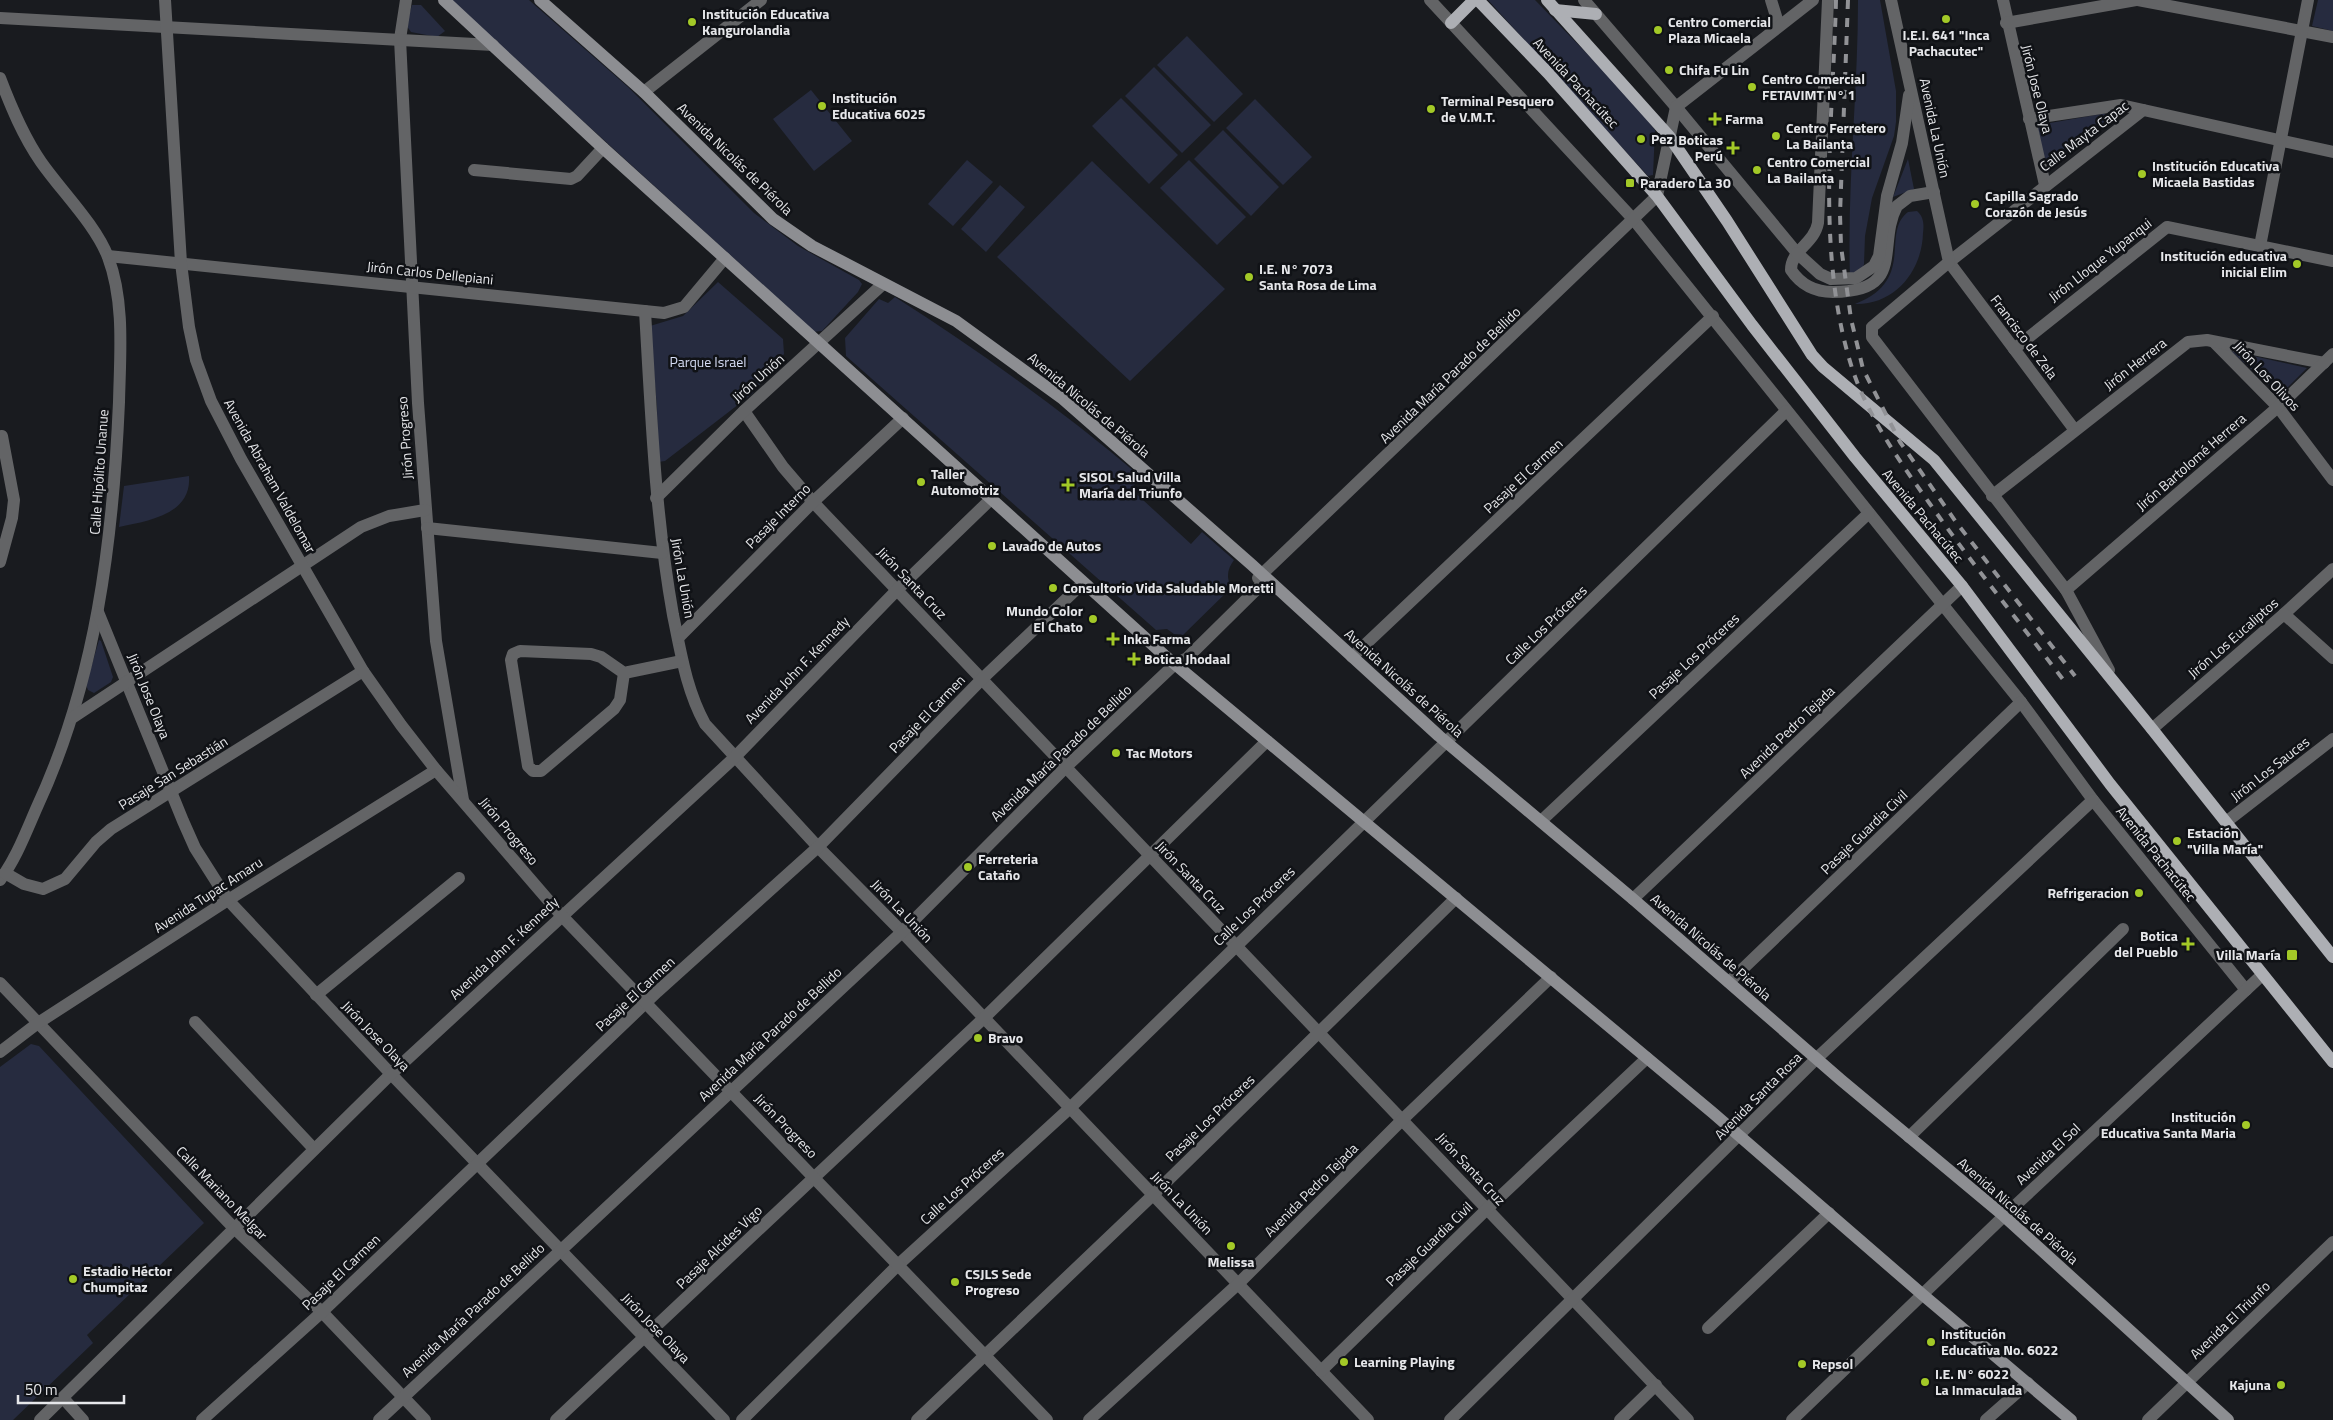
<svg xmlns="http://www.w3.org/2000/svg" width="2333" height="1420" font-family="'Titillium Web',sans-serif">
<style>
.green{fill:#262b3f}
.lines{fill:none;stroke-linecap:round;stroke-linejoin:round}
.minor{stroke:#636466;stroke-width:12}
.tertiary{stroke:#636466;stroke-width:12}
.secondary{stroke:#8d8e92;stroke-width:12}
.primary{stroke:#adafb4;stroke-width:12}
.rail{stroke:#919296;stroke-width:4;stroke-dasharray:9 9;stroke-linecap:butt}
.poi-dot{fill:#a3c927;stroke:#101216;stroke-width:2}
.labels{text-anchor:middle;stroke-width:5;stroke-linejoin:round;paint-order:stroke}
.poi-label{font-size:14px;font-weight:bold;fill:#e6e7ea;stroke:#101216;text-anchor:start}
.street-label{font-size:14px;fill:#e6e7ea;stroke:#101216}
.park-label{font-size:14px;fill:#d6ddf5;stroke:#101216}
</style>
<rect width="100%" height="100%" fill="#191b1f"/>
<g class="green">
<path d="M 450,0 L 529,0 L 628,87 L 754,213 L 798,246 L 859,280 L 862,284 L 858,292 L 822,331 L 812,332 L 784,304 Z"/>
<path d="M 1488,0 L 1535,0 L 1630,98 L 1655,130 L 1653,175 L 1648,176 Z"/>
<path d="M 1858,0 L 1880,0 L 1896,91 L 1896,122 L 1894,136 L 1872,198 L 1865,236 L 1864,264 L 1862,270 L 1850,278 C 1847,185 1858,93 1858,0 Z"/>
<path d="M 2318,0 L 2333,0 L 2333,31 L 2312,26 Z"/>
<path d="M 412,5 L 421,5 L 445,31 L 437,37 L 411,32 L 406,25 Z"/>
<path d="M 1187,36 L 1243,94 L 1214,122 L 1157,65 Z"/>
<path d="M 1154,67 L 1211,125 L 1182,153 L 1125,96 Z"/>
<path d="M 811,90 L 852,141 L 814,171 L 773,119 Z"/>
<path d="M 1121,98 L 1178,155 L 1149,184 L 1092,126 Z"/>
<path d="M 1255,99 L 1312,157 L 1283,185 L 1226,128 Z"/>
<path d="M 2101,114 L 2108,114 L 2109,118 L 2048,167 L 2033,126 Z"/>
<path d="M 1223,130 L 1279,187 L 1251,216 L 1194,159 Z"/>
<path d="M 1908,159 L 1914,189 L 1893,197 Z"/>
<path d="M 967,160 L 993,182 L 953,226 L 928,204 Z"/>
<path d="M 1189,160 L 1246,217 L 1217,245 L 1160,188 Z"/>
<path d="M 1092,161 L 1225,289 L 1130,381 L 997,257 Z"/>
<path d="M 1000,185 L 1025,207 L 986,252 L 961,229 Z"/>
<path d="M 1917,211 C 1924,217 1924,225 1923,233 C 1922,271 1895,305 1855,304 C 1917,280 1880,233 1908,212 Z"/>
<path d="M 718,282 L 783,339 L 784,354 L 752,394 L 665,461 L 658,462 L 657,408 L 650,326 L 683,316 Z"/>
<path d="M 895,297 C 981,352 1063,411 1141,477 L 1131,489 L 1191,544 L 1202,532 L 1234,560 C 1228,568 1225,578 1232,587 L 1183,635 L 1174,634 L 1167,629 L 1156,630 L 846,356 L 845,338 L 879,299 L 888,303 Z"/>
<path d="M 2231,351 L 2307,368 L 2280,395 Z"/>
<path d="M 189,476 C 192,515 147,521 119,527 L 124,486 Z"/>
<path d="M 99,640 L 101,641 L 113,677 L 111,682 L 94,693 L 88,690 L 86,685 Z"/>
<path d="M 31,1044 L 39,1046 L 204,1223 L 87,1335 L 93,1343 L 13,1420 L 0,1420 L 0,1067 Z"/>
</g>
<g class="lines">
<g class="minor">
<path d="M 406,0 L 400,39 L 418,403 L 436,641 L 463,800"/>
<path d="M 1430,0 L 1634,220 L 1943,605 L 2021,702 L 2093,800 L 2246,990"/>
<path d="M 1584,0 L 1676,107 L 1797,253"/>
<path d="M 1771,0 L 1779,26"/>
<path d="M 2003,0 L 2045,185"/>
<path d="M 2138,0 L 2333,37"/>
<path d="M 0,18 L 493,45"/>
<path d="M 2006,23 L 2136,0"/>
<path d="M 0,78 C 11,107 23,136 41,162 C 62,192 95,224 108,257 C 125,302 120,355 119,402 C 113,541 96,680 37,807 C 26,832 16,859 0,880"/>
<path d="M 644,92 L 761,0"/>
<path d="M 2029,119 L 2121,105 L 2333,152"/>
<path d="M 474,170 L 571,179 L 577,176 L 603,148"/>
<path d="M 2260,246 L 2308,0"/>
<path d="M 108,256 L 664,313 L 684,307 L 725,258"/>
<path d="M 645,311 C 651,413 655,514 673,615 C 681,653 686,689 705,724 L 818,847 L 902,932 L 1368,1420"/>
<path d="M 2214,342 L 2278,407 L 2333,480"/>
<path d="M 2014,349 L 2167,227 L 2333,261"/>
<path d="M 744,411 L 783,467 L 813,502 L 1688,1420"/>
<path d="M 2074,429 L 1949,262 L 2143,110"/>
<path d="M 1992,496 L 2188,342 L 2207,340 L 2324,363"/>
<path d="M 656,498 L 744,411 L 883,284"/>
<path d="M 427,528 L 662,553"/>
<path d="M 0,562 L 12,518 L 14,500 L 2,436"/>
<path d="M 1258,578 L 1657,196 L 1676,107 L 1813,0"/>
<path d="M 2066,590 L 2278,407 L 2333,354"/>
<path d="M 98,612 L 183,821 L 195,848 L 228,900 L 391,1074 L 724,1420"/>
<path d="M 2284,614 L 2333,569"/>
<path d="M 678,638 L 813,502 L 903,418"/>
<path d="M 1352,657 L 1713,316"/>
<path d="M 624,673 L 620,700 L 614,709 L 541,771 L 533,771 L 528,766 L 511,660 L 513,654 L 520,651 L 591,654 L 601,657 L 624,673 L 682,661"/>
<path d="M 72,718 L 361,527 L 389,516 L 425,510"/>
<path d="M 1541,821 L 1869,513"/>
<path d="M 2226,822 L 2333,739"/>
<path d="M 5,873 L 24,884 L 43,889 L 65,879 L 96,842 L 111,829 L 363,671"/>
<path d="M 1633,899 L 1962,586"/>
<path d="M 1729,982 L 2021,702"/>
<path d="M 0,983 L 233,1227 L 322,1312 L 425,1420"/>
<path d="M 316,995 L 459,878"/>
<path d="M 195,1022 L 314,1149"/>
<path d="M 0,1052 L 38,1023 L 228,900 L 436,770"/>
<path d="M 1909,1137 L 2123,929"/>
<path d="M 1708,1328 L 1829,1213"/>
<path d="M 1321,1371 L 1487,1209 L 1647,1058"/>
<path d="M 63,1398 L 83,1420"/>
<path d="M 40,1420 L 391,1074 L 734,758 L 897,590 L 990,500"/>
<path d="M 202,1420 L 322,1312 L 657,992 L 818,847 L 982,679 L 1083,583"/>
<path d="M 379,1420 L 902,932 L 1066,767 L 1175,664 L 1187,658 L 1260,586 L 1263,575"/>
<path d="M 556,1420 L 984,1018 L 1267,741"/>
<path d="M 742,1420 L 899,1264 L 1070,1108 L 1786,411"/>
<path d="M 917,1420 L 1153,1195 L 1456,898"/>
<path d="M 1089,1420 L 1238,1284 L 1403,1119 L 1551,977"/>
<path d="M 1450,1420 L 1816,1059 L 2093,800"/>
<path d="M 1620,1420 L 1656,1385"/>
<path d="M 1792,1420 L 2004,1216 L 2262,975"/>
<path d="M 1986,1420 L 2028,1383"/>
</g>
<g class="tertiary">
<path d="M 165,0 L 181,263 L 189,327 L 196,360 L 211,401 L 241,459 L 363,671 L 401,725 L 436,770 L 561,915 L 1047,1420"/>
<path d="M 1828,0 L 1818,223 C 1814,244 1791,250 1791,270 C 1801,285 1815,292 1833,292 C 1907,292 1876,245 1897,206 L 1910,196 L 1934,192"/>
<path d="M 1891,0 L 1949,262 L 1872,327 L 1872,337 L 2066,590 L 2109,670"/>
<path d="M 1797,253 L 1820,274 L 1831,279 L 1856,278 L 1874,266 L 1879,256 L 1887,196 L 1902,143 L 1909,95"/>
<path d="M 2152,729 L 2284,614 L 2333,658"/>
<path d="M 2148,1420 L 2333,1242"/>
</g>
<g class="secondary">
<path d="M 444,0 L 603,148 L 1164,655 L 1713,1113 L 1923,1295 L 2071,1420"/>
<path d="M 540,0 L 644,92 L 773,219 L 812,246 L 956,321 L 1063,399 L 1252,565 L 1439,736 L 1633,899 L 1841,1080 L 2004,1216 L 2228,1420"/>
</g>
<g class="primary">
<path d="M 1478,0 L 1548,73 L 1657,196 L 1752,325 L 1855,457 L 1962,586 L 2110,784 L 2333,1062"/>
<path d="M 1547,0 L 1669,136 L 1727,221 L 1812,355 L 1823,367 L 1934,460 L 2152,729 L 2333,957"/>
<path d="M 1555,10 L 1596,14"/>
<path d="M 1451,23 L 1474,0"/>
</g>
<g class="rail">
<path d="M 1836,0 C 1833,120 1815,256 1853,371 C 1870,420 1900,462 1930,504 C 1973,565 2020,623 2065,682"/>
<path d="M 1848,0 L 1840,214 L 1841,246 L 1851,319 L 1863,369 L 1900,442 L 1956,522 L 2075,676"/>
</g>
</g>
<g class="poi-dot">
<circle cx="1946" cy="19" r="5"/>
<circle cx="692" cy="22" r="5"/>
<circle cx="1658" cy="30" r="5"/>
<circle cx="1669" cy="70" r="5"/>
<circle cx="1752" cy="87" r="5"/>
<circle cx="822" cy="106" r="5"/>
<circle cx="1431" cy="109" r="5"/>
<path d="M1712.5 111.5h5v5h5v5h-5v5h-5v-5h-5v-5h5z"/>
<circle cx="1776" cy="136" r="5"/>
<circle cx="1641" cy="139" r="5"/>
<path d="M1730.5 140.5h5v5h5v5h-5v5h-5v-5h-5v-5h5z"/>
<circle cx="1757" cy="170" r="5"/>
<circle cx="2142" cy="174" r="5"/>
<rect x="1625" y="178" width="10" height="10" rx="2.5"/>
<circle cx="1975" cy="204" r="5"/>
<circle cx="2297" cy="264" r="5"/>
<circle cx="1249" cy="277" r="5"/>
<circle cx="921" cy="482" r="5"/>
<path d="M1065.5 477.5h5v5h5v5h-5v5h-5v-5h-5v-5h5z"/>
<circle cx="992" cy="546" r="5"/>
<circle cx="1053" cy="588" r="5"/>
<circle cx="1093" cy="619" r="5"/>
<path d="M1110.5 631.5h5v5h5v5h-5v5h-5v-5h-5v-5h5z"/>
<path d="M1131.5 651.5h5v5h5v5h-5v5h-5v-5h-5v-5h5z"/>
<circle cx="1116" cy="753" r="5"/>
<circle cx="2177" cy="841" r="5"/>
<circle cx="968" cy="867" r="5"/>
<circle cx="2139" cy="893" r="5"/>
<path d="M2185.5 936.5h5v5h5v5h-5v5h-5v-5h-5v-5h5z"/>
<rect x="2286" y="949" width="12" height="12" rx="2.5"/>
<circle cx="978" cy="1038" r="5"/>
<circle cx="2246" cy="1125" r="5"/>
<circle cx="1231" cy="1246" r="5"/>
<circle cx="73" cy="1279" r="5"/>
<circle cx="955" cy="1282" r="5"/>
<circle cx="1931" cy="1342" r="5"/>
<circle cx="1344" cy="1362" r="5"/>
<circle cx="1802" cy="1364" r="5"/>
<circle cx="1925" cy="1382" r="5"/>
<circle cx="2281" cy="1385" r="5"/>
</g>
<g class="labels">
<g class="poi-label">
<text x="702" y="19">Institución Educativa<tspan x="702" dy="16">Kangurolandia</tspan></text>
<text x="1668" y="27">Centro Comercial<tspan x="1668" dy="16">Plaza Micaela</tspan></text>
<text x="1946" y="40" text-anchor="middle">I.E.I. 641 "Inca<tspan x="1946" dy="16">Pachacutec"</tspan></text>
<text x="1679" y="75">Chifa Fu Lin</text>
<text x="1762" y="84">Centro Comercial<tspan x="1762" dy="16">FETAVIMT N° 1</tspan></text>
<text x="832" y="103">Institución<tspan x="832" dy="16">Educativa 6025</tspan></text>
<text x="1441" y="106">Terminal Pesquero<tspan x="1441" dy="16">de V.M.T.</tspan></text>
<text x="1725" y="124">Farma</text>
<text x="1786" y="133">Centro Ferretero<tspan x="1786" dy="16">La Bailanta</tspan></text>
<text x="1651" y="144">Pez</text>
<text x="1723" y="145" text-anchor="end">Boticas<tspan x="1723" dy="16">Perú</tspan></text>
<text x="1767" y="167">Centro Comercial<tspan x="1767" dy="16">La Bailanta</tspan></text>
<text x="2152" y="171">Institución Educativa<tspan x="2152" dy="16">Micaela Bastidas</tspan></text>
<text x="1640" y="188">Paradero La 30</text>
<text x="1985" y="201">Capilla Sagrado<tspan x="1985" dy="16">Corazón de Jesús</tspan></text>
<text x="2287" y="261" text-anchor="end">Institución educativa<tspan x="2287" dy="16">inicial Elim</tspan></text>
<text x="1259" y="274">I.E. N° 7073<tspan x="1259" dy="16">Santa Rosa de Lima</tspan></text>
<text x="931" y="479">Taller<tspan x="931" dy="16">Automotriz</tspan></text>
<text x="1079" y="482">SISOL Salud Villa<tspan x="1079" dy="16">María del Triunfo</tspan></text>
<text x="1002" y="551">Lavado de Autos</text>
<text x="1063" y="593">Consultorio Vida Saludable Moretti</text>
<text x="1083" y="616" text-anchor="end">Mundo Color<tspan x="1083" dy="16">El Chato</tspan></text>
<text x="1123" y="644">Inka Farma</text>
<text x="1144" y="664">Botica Jhodaal</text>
<text x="1126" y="758">Tac Motors</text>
<text x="2187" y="838">Estación<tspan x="2187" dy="16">"Villa María"</tspan></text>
<text x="978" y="864">Ferreteria<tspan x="978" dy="16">Cataño</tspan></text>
<text x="2129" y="898" text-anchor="end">Refrigeracion</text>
<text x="2178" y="941" text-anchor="end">Botica<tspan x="2178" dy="16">del Pueblo</tspan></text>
<text x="2281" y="960" text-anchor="end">Villa María</text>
<text x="988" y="1043">Bravo</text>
<text x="2236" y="1122" text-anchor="end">Institución<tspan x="2236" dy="16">Educativa Santa Maria</tspan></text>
<text x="1231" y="1267" text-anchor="middle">Melissa</text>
<text x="83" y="1276">Estadio Héctor<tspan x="83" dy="16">Chumpitaz</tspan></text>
<text x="965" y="1279">CSJLS Sede<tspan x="965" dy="16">Progreso</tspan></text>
<text x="1941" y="1339">Institución<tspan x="1941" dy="16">Educativa No. 6022</tspan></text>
<text x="1354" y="1367">Learning Playing</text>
<text x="1812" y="1369">Repsol</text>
<text x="1935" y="1379">I.E. N° 6022<tspan x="1935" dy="16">La Inmaculada</tspan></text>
<text x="2271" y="1390" text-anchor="end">Kajuna</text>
</g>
<g class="street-label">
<text transform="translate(1576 83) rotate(47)" y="5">Avenida Pachacútec</text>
<text transform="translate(2037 89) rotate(76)" y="5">Jirón Jose Olaya</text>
<text transform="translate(1935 128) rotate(78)" y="5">Avenida La Unión</text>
<text transform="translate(2084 136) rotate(-37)" y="5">Calle Mayta Capac</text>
<text transform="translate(735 159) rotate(44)" y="5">Avenida Nicolás de Piérola</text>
<text transform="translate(2100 260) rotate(-38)" y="5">Jirón Lloque Yupanqui</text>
<text transform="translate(430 273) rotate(6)" y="5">Jirón Carlos Dellepiani</text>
<text transform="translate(2024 337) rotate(53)" y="5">Francisco de Zela</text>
<text transform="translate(2135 364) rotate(-38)" y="5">Jirón Herrera</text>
<text transform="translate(1450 375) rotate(-44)" y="5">Avenida María Parado de Bellido</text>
<text transform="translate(2267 376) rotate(47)" y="5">Jirón Los Olivos</text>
<text transform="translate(758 378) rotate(-42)" y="5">Jirón Unión</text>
<text transform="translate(1089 405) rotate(40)" y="5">Avenida Nicolás de Piérola</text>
<text transform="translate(405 438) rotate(-94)" y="5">Jirón Progreso</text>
<text transform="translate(2191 462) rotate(-41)" y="5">Jirón Bartolomé Herrera</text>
<text transform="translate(99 472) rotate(-86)" y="5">Calle Hipólito Unanue</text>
<text transform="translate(270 476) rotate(61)" y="5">Avenida Abraham Valdelomar</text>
<text transform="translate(1523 476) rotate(-43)" y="5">Pasaje El Carmen</text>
<text transform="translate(778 516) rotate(-45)" y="5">Pasaje Interno</text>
<text transform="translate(1923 516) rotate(50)" y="5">Avenida Pachacútec</text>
<text transform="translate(683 578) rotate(80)" y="5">Jirón La Unión</text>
<text transform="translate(912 583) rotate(46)" y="5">Jirón Santa Cruz</text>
<text transform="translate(1546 625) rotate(-44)" y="5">Calle Los Próceres</text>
<text transform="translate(2233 638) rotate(-41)" y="5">Jirón Los Eucaliptos</text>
<text transform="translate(1694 656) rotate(-43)" y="5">Pasaje Los Próceres</text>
<text transform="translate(797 670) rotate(-46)" y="5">Avenida John F. Kennedy</text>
<text transform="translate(1404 683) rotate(42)" y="5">Avenida Nicolás de Piérola</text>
<text transform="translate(149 696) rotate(68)" y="5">Jirón Jose Olaya</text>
<text transform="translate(927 714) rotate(-46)" y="5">Pasaje El Carmen</text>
<text transform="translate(1787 732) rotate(-44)" y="5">Avenida Pedro Tejada</text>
<text transform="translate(1061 753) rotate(-44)" y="5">Avenida María Parado de Bellido</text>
<text transform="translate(2270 769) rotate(-38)" y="5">Jirón Los Sauces</text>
<text transform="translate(173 773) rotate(-32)" y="5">Pasaje San Sebastián</text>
<text transform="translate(509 831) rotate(50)" y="5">Jirón Progreso</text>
<text transform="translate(1864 832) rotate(-44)" y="5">Pasaje Guardia Civil</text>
<text transform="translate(2156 854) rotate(51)" y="5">Avenida Pachacútec</text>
<text transform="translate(1191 877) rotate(46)" y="5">Jirón Santa Cruz</text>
<text transform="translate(208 895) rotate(-33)" y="5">Avenida Tupac Amaru</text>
<text transform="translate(1254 906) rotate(-44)" y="5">Calle Los Próceres</text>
<text transform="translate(902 911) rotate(46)" y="5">Jirón La Unión</text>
<text transform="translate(1711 947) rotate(41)" y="5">Avenida Nicolás de Piérola</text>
<text transform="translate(504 948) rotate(-43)" y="5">Avenida John F. Kennedy</text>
<text transform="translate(635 994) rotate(-43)" y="5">Pasaje El Carmen</text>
<text transform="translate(770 1034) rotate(-43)" y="5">Avenida María Parado de Bellido</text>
<text transform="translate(376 1036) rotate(46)" y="5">Jirón Jose Olaya</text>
<text transform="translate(1758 1096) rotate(-45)" y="5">Avenida Santa Rosa</text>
<text transform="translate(1210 1118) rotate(-44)" y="5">Pasaje Los Próceres</text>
<text transform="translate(786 1126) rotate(46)" y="5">Jirón Progreso</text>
<text transform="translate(2048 1154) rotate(-43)" y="5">Avenida El Sol</text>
<text transform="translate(1471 1169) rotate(47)" y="5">Jirón Santa Cruz</text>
<text transform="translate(962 1186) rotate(-42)" y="5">Calle Los Próceres</text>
<text transform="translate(1311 1190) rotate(-45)" y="5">Avenida Pedro Tejada</text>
<text transform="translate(222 1193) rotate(46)" y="5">Calle Mariano Melgar</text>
<text transform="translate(1182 1203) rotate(46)" y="5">Jirón La Unión</text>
<text transform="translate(2018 1211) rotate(41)" y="5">Avenida Nicolás de Piérola</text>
<text transform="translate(1429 1244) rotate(-44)" y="5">Pasaje Guardia Civil</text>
<text transform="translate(719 1247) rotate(-44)" y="5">Pasaje Alcides Vigo</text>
<text transform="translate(341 1272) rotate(-44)" y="5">Pasaje El Carmen</text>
<text transform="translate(473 1310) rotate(-43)" y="5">Avenida María Parado de Bellido</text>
<text transform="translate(2230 1320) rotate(-44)" y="5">Avenida El Triunfo</text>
<text transform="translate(656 1328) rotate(46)" y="5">Jirón Jose Olaya</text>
</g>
<g class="park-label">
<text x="708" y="367">Parque Israel</text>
</g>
</g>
<path d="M18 1395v8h106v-8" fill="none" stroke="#e6e7ea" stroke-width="2.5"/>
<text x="25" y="1395" font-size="15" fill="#e6e7ea" stroke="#101216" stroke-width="4" paint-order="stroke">50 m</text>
</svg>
